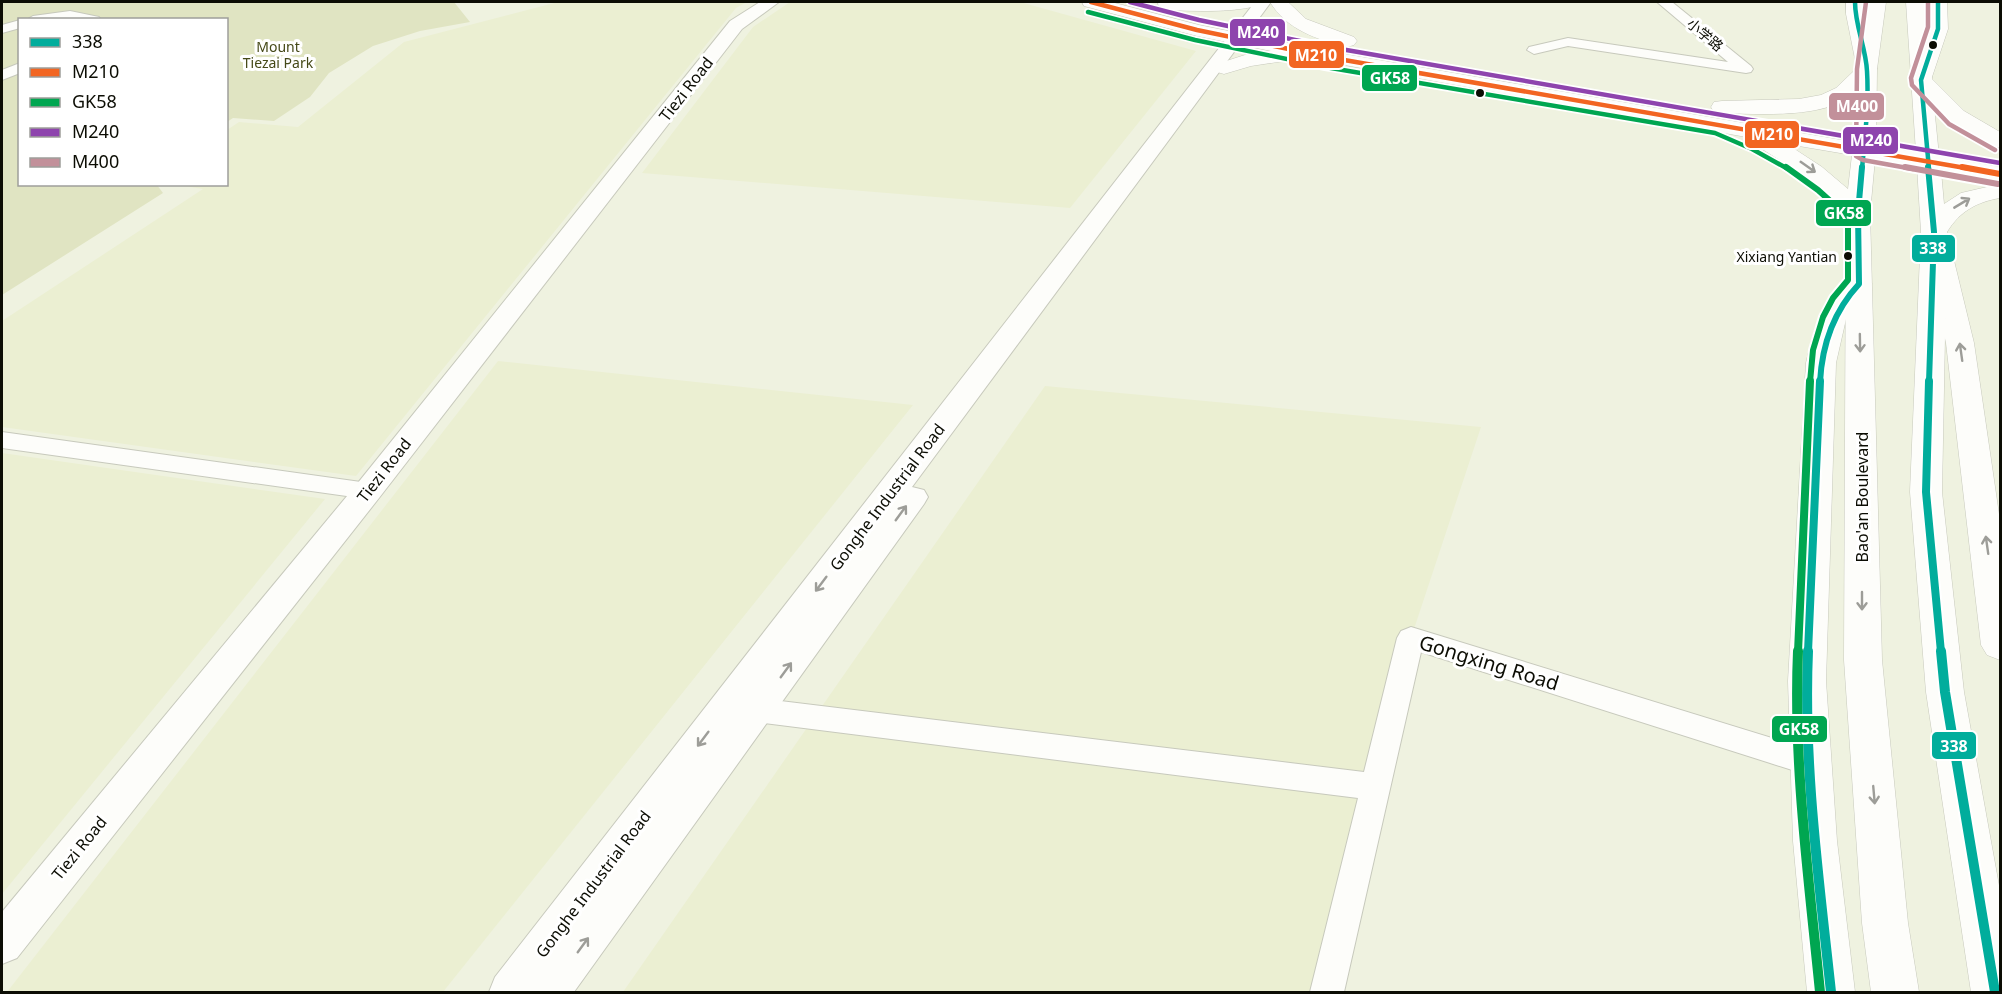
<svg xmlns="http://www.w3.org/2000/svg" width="2002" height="994" font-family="'Noto Sans','Noto Sans SC',sans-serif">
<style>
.built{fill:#ebefd2}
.green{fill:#e0e4c2}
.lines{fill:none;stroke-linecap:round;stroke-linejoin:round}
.minor-casing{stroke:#c7c9bc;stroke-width:2}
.tertiary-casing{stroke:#c7c9bc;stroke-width:2}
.secondary-casing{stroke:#c7c9bc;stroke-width:1}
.primary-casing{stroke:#c7c9bc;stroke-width:1}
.minor{fill:#fdfdfa;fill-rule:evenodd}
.tertiary{fill:#fdfdfa;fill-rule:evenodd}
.secondary{fill:#fdfdfa;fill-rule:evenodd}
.primary{fill:#fdfdfa;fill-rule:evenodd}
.bus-1-far3-casing{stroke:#fff;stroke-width:8}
.bus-1-far2-casing{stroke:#fff;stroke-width:10}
.bus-1-far1-casing{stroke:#fff;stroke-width:12}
.bus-1-casing{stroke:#fff;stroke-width:14}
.bus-2-far1-casing{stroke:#fff;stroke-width:8}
.bus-2-casing{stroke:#fff;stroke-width:10}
.bus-3-far3-casing{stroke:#fff;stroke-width:8}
.bus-3-far2-casing{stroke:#fff;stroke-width:10}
.bus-3-far1-casing{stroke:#fff;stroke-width:12}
.bus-3-casing{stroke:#fff;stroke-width:14}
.bus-4-casing{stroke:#fff;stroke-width:8}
.bus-5-far1-casing{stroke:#fff;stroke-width:8}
.bus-5-casing{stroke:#fff;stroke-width:10}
.bus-1-far3{stroke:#01ad9c;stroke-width:4.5}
.bus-1-far2{stroke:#01ad9c;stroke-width:6}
.bus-1-far1{stroke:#01ad9c;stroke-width:8}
.bus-1{stroke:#01ad9c;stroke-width:10}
.bus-2-far1{stroke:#f26522;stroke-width:4.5}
.bus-2{stroke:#f26522;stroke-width:6}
.bus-3-far3{stroke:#00a651;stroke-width:4.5}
.bus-3-far2{stroke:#00a651;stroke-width:6}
.bus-3-far1{stroke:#00a651;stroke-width:8}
.bus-3{stroke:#00a651;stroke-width:10}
.bus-4{stroke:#8e44ad;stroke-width:4.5}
.bus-5-far1{stroke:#c2909a;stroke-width:4.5}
.bus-5{stroke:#c2909a;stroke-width:6}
.oneway{stroke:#9d9d98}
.bus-dot{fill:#0c0d04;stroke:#fff;stroke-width:2}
.labels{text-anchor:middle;stroke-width:6;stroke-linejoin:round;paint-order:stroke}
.far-street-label{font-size:14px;fill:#0c0d04;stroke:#fff}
.far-park-label{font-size:14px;fill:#454918;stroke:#fff}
.bus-label{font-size:14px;fill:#0c0d04;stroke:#fff;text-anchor:end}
.street-label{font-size:16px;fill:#0c0d04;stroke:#fff}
.near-street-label{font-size:20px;fill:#0c0d04;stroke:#fff}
.line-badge{stroke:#fff;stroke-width:2}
.badge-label{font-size:16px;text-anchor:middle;font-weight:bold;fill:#fff}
</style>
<rect width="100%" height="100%" fill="#eff2e0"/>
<g class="built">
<path d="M 558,2 L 747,2 L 736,8 L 356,476 L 2,427 L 2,321 L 203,189 L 178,185 L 226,184 L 227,130 L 239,122 L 298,127 L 404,42 Z"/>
<path d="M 790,2 L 1020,2 L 1196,51 L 1070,208 L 642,173 L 753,27 Z"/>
<path d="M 498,361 L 913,405 L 443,992 L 7,992 Z"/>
<path d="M 1045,386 L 1481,427 L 1411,638 L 1327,992 L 623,992 Z"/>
<path d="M 2,453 L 325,499 L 2,894 Z"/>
</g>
<path class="green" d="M 2,2 L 454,2 L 470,22 L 420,31 L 373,46 L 329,73 L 310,97 L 274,121 L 233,118 L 227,122 L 226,20 L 20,20 L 20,184 L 157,185 L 163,193 L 2,295 Z"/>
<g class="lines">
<g class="minor-casing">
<g id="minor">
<path d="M 1657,2 L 1672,2 L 1751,66 L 1753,69 L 1751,72 L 1746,73 L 1568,46 L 1534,54 L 1527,50 L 1529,47 L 1568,38 L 1728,62 Z"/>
<path d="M 70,11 L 99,17 L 101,20 L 26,20 L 33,16 Z"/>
<path d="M 20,20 L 20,28 L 2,33 L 2,25 Z"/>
<path d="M 20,63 L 20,73 L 2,80 L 2,70 Z"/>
<path d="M 2,432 L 368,483 L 376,485 L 380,491 L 376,497 L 368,499 L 2,448 Z"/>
<path d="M 1411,627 L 1811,750 L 1821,754 L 1826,763 L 1821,772 L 1811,776 L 1421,652 L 1344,992 L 1310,992 L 1358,798 L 756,722 L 746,718 L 742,710 L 746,702 L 756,698 L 1364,772 L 1397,638 L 1401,631 Z"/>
</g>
</g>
<g class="tertiary-casing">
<g id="tertiary">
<path d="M 760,2 L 779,2 L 742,29 L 379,498 L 17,958 L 2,964 L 2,912 L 357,484 L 730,21 Z"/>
<path d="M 1255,2 L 1271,2 L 912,487 L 924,490 L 928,497 L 924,504 L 574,992 L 489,992 L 495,977 Z"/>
</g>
</g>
<g class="secondary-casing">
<g id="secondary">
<path d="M 1846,2 L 1864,2 L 1864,14 L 1877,69 L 1874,73 L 1860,73 L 1857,69 L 1846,14 Z"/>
<path d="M 1929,2 L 1947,2 L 1948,29 L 1931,80 L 1928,84 L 1921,86 L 1914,84 L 1911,80 L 1928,29 Z"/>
<path d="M 1937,236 L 1946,239 L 1950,244 L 1974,343 L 2000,521 L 2000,660 L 1987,655 L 1981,645 L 1946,343 L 1924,244 L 1928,239 Z"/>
<path d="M 1859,276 L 1868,278 L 1872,284 L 1853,307 L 1846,319 L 1836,363 L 1826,681 L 1837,841 L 1855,992 L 1807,992 L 1793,841 L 1788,681 L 1806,363 C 1813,333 1824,285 1859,276 Z"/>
</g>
</g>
<g class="primary-casing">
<g id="primary">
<path d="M 1082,2 L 1111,2 L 1199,25 L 1327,51 L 1853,142 L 1856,93 C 1825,119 1761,114 1722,113 L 1714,112 L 1711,107 L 1714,102 L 1722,101 L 1799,99 L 1821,95 L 1836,88 L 1857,68 L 1868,2 L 1886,2 L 1877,69 L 1876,146 L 1916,152 L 1906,2 L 1924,2 L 1932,79 L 1964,111 L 2000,132 L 2000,148 C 1977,143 1951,123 1934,106 L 1939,156 L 2000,167 L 2000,181 L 1941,171 L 1944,204 L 1961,193 L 2000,184 L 2000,198 C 1977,202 1960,211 1947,232 L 1942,492 L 1964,692 L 2000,891 L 2000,992 L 1971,992 L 1926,692 L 1910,492 L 1921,232 L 1917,166 L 1875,159 L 1870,213 L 1882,660 L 1908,923 L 1919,992 L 1871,992 L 1862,923 L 1844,660 L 1846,214 L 1805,176 L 1754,144 L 1752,138 L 1294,56 L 1291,60 L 1251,66 L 1224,74 L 1217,72 L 1214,68 L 1217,64 L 1248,54 L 1271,51 L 1197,36 L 1084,6 ZM 1787,144 L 1852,155 L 1848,189 L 1822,167 Z"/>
<path d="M 1159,2 L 1259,2 L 1257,6 C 1227,13 1197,11 1167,10 L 1160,8 L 1158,4 Z"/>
<path d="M 1270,2 L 1288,2 L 1306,19 L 1354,37 L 1357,41 L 1354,45 L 1347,47 C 1316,39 1287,30 1270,2 Z"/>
</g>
</g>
<use href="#minor" class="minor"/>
<use href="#tertiary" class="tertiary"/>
<use href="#secondary" class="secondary"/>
<use href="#primary" class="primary"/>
<g class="bus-1-far3-casing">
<g id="bus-1-far3">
<path d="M 1855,2 C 1855,26 1866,48 1867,71 C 1869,104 1865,136 1862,169"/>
<path d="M 1929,169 L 1921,80 L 1938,29 L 1938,2"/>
</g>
</g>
<g class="bus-1-far2-casing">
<g id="bus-1-far2">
<path d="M 1928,167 L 1934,232 L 1929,382"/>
<path d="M 1820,382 C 1822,344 1833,312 1859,284 L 1858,213 L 1862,167"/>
</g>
</g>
<g class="bus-1-far1-casing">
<g id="bus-1-far1">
<path d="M 1929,381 L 1926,492 L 1941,652"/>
<path d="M 1808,652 L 1820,381"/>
</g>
</g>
<g class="bus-1-casing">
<g id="bus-1">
<path d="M 1808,651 C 1803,763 1819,880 1831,992"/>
<path d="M 1941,651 L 1945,692 L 1995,992"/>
</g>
</g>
<g class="bus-2-far1-casing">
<path id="bus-2-far1" d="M 1091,2 L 1197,30 L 1327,57 L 1971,169"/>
</g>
<g class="bus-2-casing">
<path id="bus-2" d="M 1962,167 L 2000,174"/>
</g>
<g class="bus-3-far3-casing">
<path id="bus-3-far3" d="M 1088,12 L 1195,40 L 1325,67 L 1715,133 L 1752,149 L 1788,169"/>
</g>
<g class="bus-3-far2-casing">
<path id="bus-3-far2" d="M 1786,167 L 1818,190 L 1848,217 L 1848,280 L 1833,298 L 1823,317 L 1813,350 L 1810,382"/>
</g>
<g class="bus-3-far1-casing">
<path id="bus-3-far1" d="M 1798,652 L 1810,381"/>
</g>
<g class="bus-3-casing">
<path id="bus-3" d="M 1798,651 C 1793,763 1809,880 1820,992"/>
</g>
<g class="bus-4-casing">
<path id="bus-4" d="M 1130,2 L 1199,20 L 1329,47 L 2000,163"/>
</g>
<g class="bus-5-far1-casing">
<g id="bus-5-far1">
<path d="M 1866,2 L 1857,69 L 1856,156 L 1863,160 L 1913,169"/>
<path d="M 1928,2 L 1928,27 L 1911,78 L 1912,85 L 1949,124 L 1995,150"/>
</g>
</g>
<g class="bus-5-casing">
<path id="bus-5" d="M 1905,167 L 1998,184"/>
</g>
<use href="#bus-1-far3" class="bus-1-far3"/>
<use href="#bus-1-far2" class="bus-1-far2"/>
<use href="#bus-1-far1" class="bus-1-far1"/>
<use href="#bus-1" class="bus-1"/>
<use href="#bus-2-far1" class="bus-2-far1"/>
<use href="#bus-2" class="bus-2"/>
<use href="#bus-3-far3" class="bus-3-far3"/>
<use href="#bus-3-far2" class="bus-3-far2"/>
<use href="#bus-3-far1" class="bus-3-far1"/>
<use href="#bus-3" class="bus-3"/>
<use href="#bus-4" class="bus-4"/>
<use href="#bus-5-far1" class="bus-5-far1"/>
<use href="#bus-5" class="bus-5"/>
</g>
<defs><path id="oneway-shaft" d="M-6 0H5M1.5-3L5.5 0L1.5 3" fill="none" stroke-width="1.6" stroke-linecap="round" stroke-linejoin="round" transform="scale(1.5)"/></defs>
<g class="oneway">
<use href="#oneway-shaft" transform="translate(1808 167) rotate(35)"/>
<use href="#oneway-shaft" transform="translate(1962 203) rotate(-31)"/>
<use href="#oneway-shaft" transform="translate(1860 343) rotate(89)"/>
<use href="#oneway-shaft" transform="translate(1961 352) rotate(-98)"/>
<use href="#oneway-shaft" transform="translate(901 513) rotate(-54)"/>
<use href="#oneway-shaft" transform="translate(1987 545) rotate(-98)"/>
<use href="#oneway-shaft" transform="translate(821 584) rotate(127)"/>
<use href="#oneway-shaft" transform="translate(1862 601) rotate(90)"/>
<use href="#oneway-shaft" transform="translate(786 670) rotate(-54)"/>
<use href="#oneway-shaft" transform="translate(703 739) rotate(127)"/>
<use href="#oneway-shaft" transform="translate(1874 795) rotate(85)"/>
<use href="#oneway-shaft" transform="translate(583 945) rotate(-54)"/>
</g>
<g class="bus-dot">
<circle cx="1933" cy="45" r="5"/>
<circle cx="1480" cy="93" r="5"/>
<circle cx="1848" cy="256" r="5"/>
</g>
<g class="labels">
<g class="far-street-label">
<text transform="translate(1705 35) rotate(40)" y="5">小学路</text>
</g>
<g class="far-park-label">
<text x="278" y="52">Mount<tspan x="278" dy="16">Tiezai Park</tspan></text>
</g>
<g class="bus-label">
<text x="1837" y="262">Xixiang Yantian</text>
</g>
<g class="street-label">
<text transform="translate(686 89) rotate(-52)" y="6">Tiezi Road</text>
<text transform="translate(384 470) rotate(-52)" y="6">Tiezi Road</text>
<text transform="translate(887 497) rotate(-53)" y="6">Gonghe Industrial Road</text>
<text transform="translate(1862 497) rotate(-90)" y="6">Bao'an Boulevard</text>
<text transform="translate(79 848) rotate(-51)" y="6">Tiezi Road</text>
<text transform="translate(593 884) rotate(-53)" y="6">Gonghe Industrial Road</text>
</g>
<g class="near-street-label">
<text transform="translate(1489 663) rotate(17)" y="7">Gongxing Road</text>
</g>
</g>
<g class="line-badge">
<rect x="1229" y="18" width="57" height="29" rx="6" fill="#8e44ad"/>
<rect x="1288" y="40" width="57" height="29" rx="6" fill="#f26522"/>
<rect x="1361" y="64" width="57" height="28" rx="6" fill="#00a651"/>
<rect x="1828" y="92" width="57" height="29" rx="6" fill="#c2909a"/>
<rect x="1744" y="120" width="56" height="29" rx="6" fill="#f26522"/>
<rect x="1842" y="126" width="57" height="29" rx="6" fill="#8e44ad"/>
<rect x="1815" y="199" width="57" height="28" rx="6" fill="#00a651"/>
<rect x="1911" y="234" width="45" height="29" rx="6" fill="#01ad9c"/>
<rect x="1771" y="715" width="57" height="28" rx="6" fill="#00a651"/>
<rect x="1931" y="731" width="46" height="29" rx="6" fill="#01ad9c"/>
</g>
<g class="badge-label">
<text x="1258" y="38">M240</text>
<text x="1316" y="61">M210</text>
<text x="1390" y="84">GK58</text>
<text x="1857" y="112">M400</text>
<text x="1772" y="140">M210</text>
<text x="1871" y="146">M240</text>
<text x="1844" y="219">GK58</text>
<text x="1933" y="254">338</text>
<text x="1799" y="735">GK58</text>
<text x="1954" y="752">338</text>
</g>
<rect width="2002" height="994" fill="none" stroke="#0c0d04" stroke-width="6"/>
<rect x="18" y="18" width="210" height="168" fill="#ffffff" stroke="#9e9e9b" stroke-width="1.5"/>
<rect x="30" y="38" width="30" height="9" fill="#01ad9c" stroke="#9e9e9b" stroke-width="1.5"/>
<text x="72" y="48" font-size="18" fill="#0c0d04">338</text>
<rect x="30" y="68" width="30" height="9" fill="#f26522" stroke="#9e9e9b" stroke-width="1.5"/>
<text x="72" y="78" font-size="18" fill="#0c0d04">M210</text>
<rect x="30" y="98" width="30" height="9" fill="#00a651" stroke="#9e9e9b" stroke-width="1.5"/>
<text x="72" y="108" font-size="18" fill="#0c0d04">GK58</text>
<rect x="30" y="128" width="30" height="9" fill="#8e44ad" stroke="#9e9e9b" stroke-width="1.5"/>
<text x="72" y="138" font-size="18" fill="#0c0d04">M240</text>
<rect x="30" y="158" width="30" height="9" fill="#c2909a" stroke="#9e9e9b" stroke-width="1.5"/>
<text x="72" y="168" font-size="18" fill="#0c0d04">M400</text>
</svg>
